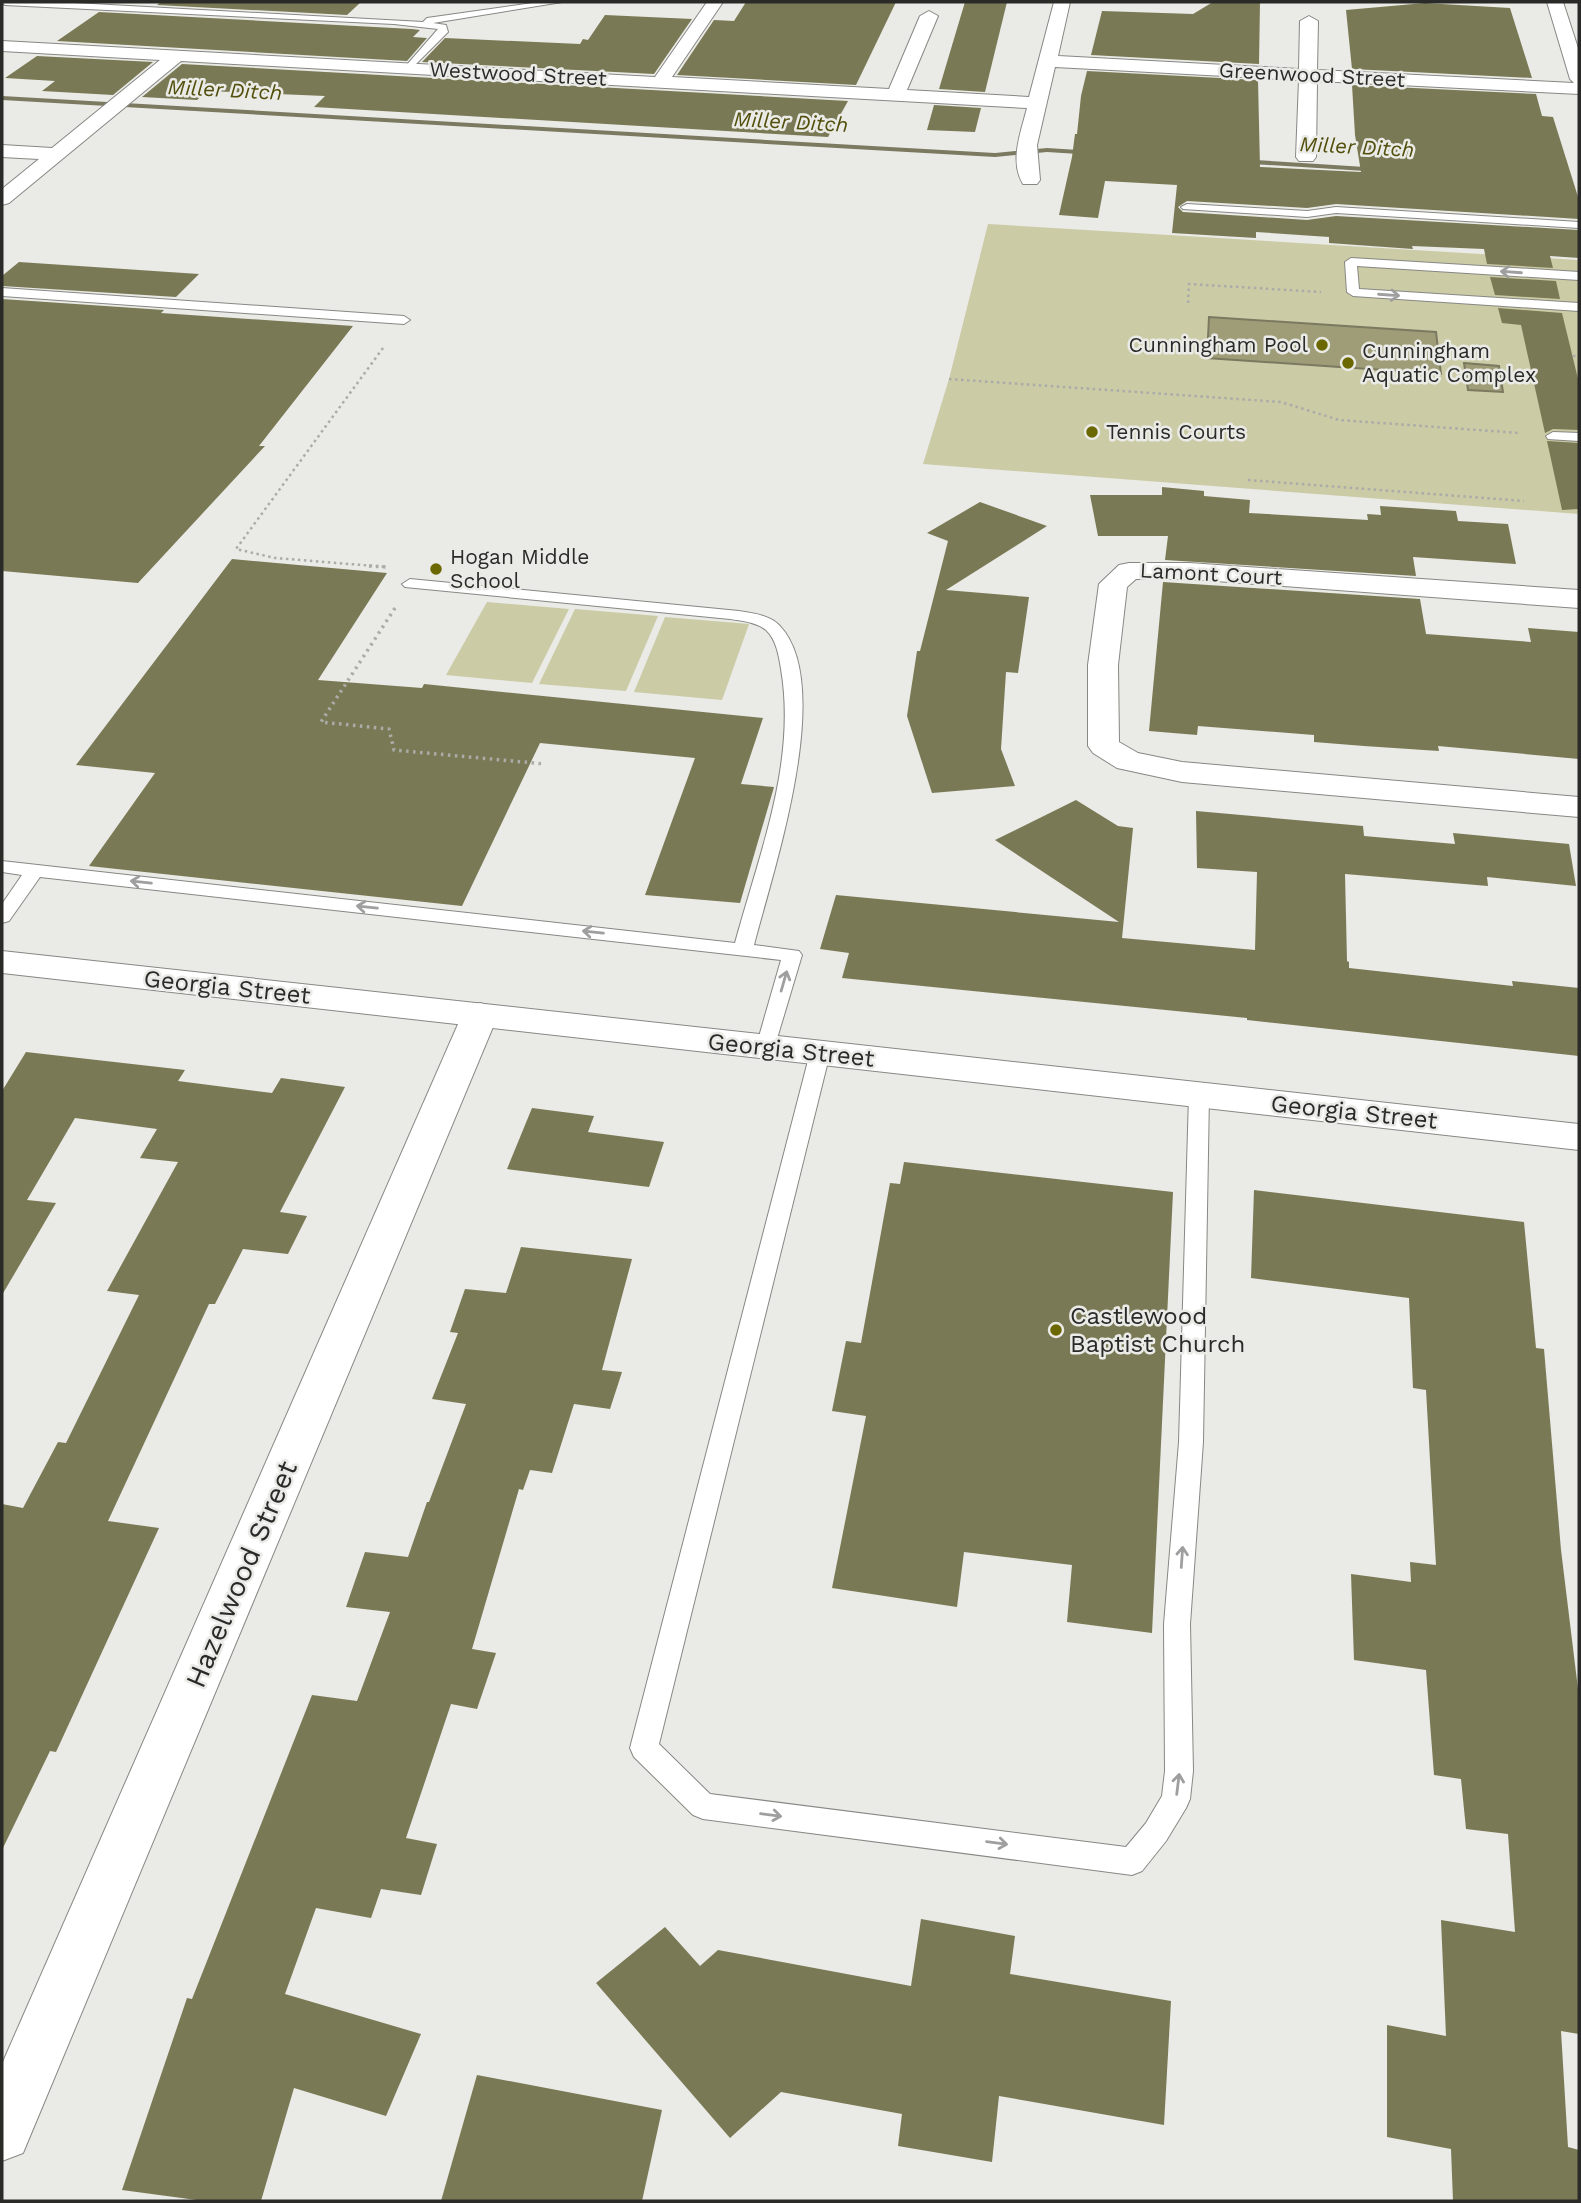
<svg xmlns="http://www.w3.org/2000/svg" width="1581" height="2203" font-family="'Work Sans',sans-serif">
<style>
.green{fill:#cbcba6}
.water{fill:#9e9d77;stroke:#7b7a60;stroke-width:2}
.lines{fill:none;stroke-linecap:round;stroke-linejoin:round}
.stream{fill:#7b7a60;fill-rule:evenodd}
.building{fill:#7a7955}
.lane-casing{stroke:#878784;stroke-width:2}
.street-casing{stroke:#878784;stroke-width:2}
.secondary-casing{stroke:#878784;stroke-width:2}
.path-far1{stroke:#ababa8;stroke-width:2.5;stroke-dasharray:2.5 3.5;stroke-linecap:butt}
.path{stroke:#ababa8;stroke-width:3.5;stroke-dasharray:2.5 4.5;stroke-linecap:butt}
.lane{fill:#fff;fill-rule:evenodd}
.street{fill:#fff;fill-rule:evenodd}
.secondary{fill:#fff;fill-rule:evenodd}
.oneway{stroke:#9f9f9f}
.poi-dot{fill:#6c6801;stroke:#eaeae6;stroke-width:2.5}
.labels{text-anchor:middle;stroke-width:5;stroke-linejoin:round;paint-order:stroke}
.far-street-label{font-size:21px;fill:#2a2a29;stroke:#eaeae6}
.far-water-label{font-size:21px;font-style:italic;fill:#524f0c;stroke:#eaeae6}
.far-poi-label{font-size:21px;fill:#2a2a29;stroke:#eaeae6;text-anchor:start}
.street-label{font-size:24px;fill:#2a2a29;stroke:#eaeae6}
.poi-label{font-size:24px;fill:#2a2a29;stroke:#eaeae6;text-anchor:start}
.near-street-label{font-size:28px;fill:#2a2a29;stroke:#eaeae6}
</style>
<rect width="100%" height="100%" fill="#eaeae6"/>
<g class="green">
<path d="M 988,224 L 1579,260 L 1579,514 L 923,464 L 949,379 Z"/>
<path d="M 487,602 L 569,609 L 532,683 L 446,675 Z"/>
<path d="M 575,609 L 658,616 L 626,691 L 539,684 Z"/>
<path d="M 665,617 L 749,624 L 722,700 L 634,692 Z"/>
</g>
<g class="water">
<path d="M 1209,317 L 1436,332 L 1441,374 L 1207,358 Z"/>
<path d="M 1464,363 L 1499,366 L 1503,392 L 1468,390 Z"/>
</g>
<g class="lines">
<g class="stream">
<path d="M 2,96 L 995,153 L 1047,148 L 1094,151 L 1098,153 L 1094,155 L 1047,152 L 995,157 L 2,100 Z"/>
<path d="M 1239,159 L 1381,168 L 1385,170 L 1381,172 L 1236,163 Z"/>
</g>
</g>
<g class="building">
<path d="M 161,2 L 361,2 L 347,15 L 157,5 Z"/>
<path d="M 746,2 L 896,2 L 856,85 L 677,75 L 714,20 L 734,21 Z"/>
<path d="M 965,2 L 1007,2 L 985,92 L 939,89 Z"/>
<path d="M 1213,2 L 1260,2 L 1259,64 L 1091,55 L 1102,11 L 1193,14 Z"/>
<path d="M 1425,3 L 1510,8 L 1532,78 L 1352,69 L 1346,10 Z"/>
<path d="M 99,12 L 412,29 L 420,30 L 413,37 L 427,38 L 407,61 L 57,41 Z"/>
<path d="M 605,15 L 692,19 L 654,74 L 422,62 L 445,38 L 580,44 L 583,39 L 588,40 Z"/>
<path d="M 37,56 L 153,62 L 113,95 L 42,91 L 55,81 L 5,78 Z"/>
<path d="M 182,64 L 848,101 L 828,137 L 314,107 L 325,96 L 207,91 L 197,100 L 142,97 Z"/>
<path d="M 1087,71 L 1258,80 L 1260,167 L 1361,172 L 1355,135 L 1352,85 L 1536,94 L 1542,116 L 1553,117 L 1579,200 L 1579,219 L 1336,204 L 1307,208 L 1187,201 L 1178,207 L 1183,212 L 1307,220 L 1336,216 L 1579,230 L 1579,258 L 1550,256 L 1553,268 L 1487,264 L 1484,249 L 1412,246 L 1413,249 L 1329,243 L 1329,237 L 1256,232 L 1256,238 L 1172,233 L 1177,185 L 1105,181 L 1098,218 L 1059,215 L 1072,157 L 1075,134 L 1077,134 L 1081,96 Z"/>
<path d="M 934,105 L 981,108 L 975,132 L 927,130 Z"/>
<path d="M 19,262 L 199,274 L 176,297 L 2,286 L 2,276 Z"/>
<path d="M 1490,277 L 1556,281 L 1560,299 L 1495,295 Z"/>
<path d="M 2,299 L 164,310 L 161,313 L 353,326 L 259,446 L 265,446 L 138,583 L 2,571 Z"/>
<path d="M 1498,308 L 1562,313 L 1579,383 L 1579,430 L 1553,429 L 1545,433 L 1521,325 L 1502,323 Z"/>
<path d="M 1547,441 L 1579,443 L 1579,509 L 1562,510 Z"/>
<path d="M 1162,487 L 1204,491 L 1204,496 L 1250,500 L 1249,513 L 1368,520 L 1367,514 L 1381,515 L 1380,506 L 1456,511 L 1458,521 L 1508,524 L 1516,564 L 1413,557 L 1416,576 L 1165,560 L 1168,536 L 1098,536 L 1090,495 L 1162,495 Z"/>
<path d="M 980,502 L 1047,526 L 946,590 L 1029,597 L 1018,673 L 1006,672 L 1001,749 L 1015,786 L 932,793 L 907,716 L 917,651 L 920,651 L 948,541 L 927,533 Z"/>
<path d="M 232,559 L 387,573 L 318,680 L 422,688 L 424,684 L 763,718 L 741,784 L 774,787 L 740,903 L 645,895 L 695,758 L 540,743 L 462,906 L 89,866 L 155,773 L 76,765 Z"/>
<path d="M 1163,582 L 1420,599 L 1426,634 L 1531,642 L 1528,628 L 1579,632 L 1579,759 L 1438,746 L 1439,751 L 1364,746 L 1314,742 L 1314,735 L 1198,726 L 1197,735 L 1149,731 Z"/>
<path d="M 1076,800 L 1118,826 L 1133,828 L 1122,938 L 1255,950 L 1257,872 L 1197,868 L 1196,811 L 1363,826 L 1364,836 L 1455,844 L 1453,833 L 1569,844 L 1576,886 L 1487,877 L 1488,886 L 1345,874 L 1347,961 L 1349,962 L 1349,968 L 1513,986 L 1512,981 L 1579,988 L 1579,1056 L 1247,1020 L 1247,1018 L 842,978 L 849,953 L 820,949 L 836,895 L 1119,922 L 995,840 Z"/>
<path d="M 26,1052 L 185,1070 L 178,1081 L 272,1093 L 281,1078 L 345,1087 L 280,1212 L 307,1216 L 288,1254 L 243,1249 L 215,1304 L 209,1304 L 108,1521 L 159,1528 L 56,1752 L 50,1751 L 2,1850 L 2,1504 L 23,1508 L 58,1442 L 66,1443 L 139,1295 L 107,1291 L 178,1162 L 140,1158 L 157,1129 L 75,1118 L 27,1200 L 56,1203 L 2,1295 L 2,1091 Z"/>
<path d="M 532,1108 L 594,1116 L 588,1132 L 664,1142 L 649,1187 L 507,1169 Z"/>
<path d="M 904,1162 L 1173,1192 L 1152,1633 L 1067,1622 L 1072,1565 L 964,1552 L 957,1607 L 832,1588 L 866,1416 L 832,1411 L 846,1341 L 861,1343 L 890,1183 L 900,1184 Z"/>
<path d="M 1254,1190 L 1524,1222 L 1536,1348 L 1544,1349 L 1561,1550 L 1579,1697 L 1579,2034 L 1561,2031 L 1568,2147 L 1579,2150 L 1579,2201 L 1453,2201 L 1451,2149 L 1387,2137 L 1387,2025 L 1446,2036 L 1441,1920 L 1515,1932 L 1508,1834 L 1466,1829 L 1461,1779 L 1434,1775 L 1426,1670 L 1354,1660 L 1351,1574 L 1411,1582 L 1410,1562 L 1436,1565 L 1426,1390 L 1413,1388 L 1409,1298 L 1251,1278 Z"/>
<path d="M 521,1247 L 632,1259 L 602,1370 L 622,1372 L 610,1409 L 574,1404 L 552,1473 L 530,1470 L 523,1490 L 519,1489 L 472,1649 L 496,1653 L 477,1709 L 451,1704 L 406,1838 L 437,1844 L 421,1895 L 381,1889 L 371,1918 L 316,1908 L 285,1994 L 421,2034 L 386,2116 L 294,2088 L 261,2201 L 204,2201 L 122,2190 L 187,1998 L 192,1999 L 312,1695 L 357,1701 L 390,1612 L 346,1607 L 365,1552 L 408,1557 L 427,1502 L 429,1502 L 466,1404 L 432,1399 L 458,1333 L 450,1332 L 465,1289 L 506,1293 Z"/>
<path d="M 921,1919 L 1015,1936 L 1010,1974 L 1171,2001 L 1164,2125 L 999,2096 L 992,2162 L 898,2146 L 902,2114 L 781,2092 L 730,2138 L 596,1983 L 665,1927 L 700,1966 L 718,1950 L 911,1986 Z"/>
<path d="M 477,2075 L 662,2110 L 642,2201 L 441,2201 Z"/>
</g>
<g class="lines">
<g class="lane-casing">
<g id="lane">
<path d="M 2,2 L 56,2 L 423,22 L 427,18 L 540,2 L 562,2 L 433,23 L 446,25 L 448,32 L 408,72 L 405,71 L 405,67 L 438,29 L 394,24 L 5,5 Z"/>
<path d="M 1187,204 L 1307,211 L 1336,207 L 1579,222 L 1579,228 L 1336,213 L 1307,217 L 1183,209 L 1181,207 Z"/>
<path d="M 1351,258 L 1579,272 L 1579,280 L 1357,266 L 1359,289 L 1579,303 L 1579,311 L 1353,296 L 1347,292 L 1345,262 Z"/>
<path d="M 2,288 L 404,316 L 410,320 L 404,324 L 2,296 Z"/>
<path d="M 1553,432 L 1579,433 L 1579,441 L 1548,439 L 1546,436 Z"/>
<path d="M 410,579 L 739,611 C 752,613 769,615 779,625 C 837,684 772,874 754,945 L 799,951 L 802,955 L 773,1052 L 759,1052 L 756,1047 L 781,960 L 40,877 L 9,921 L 2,923 L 2,904 L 22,875 L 2,872 L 2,861 L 735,943 C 759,854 797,762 781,669 C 779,656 776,639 766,630 C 756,622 742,621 730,619 L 405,587 L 402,584 Z"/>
<path d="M 820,1046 L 827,1048 L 830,1053 L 659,1744 L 710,1794 L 1126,1847 L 1146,1823 L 1162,1796 L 1165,1771 L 1164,1624 L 1179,1442 L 1189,1095 L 1192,1090 L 1206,1090 L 1209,1095 L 1203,1442 L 1190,1624 L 1193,1771 L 1190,1799 L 1186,1808 L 1166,1841 L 1142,1871 L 1132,1875 L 703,1819 L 693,1815 L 634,1757 L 630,1748 L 810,1053 L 813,1048 Z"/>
</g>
</g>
<g class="street-casing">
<g id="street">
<path d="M 707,2 L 723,2 L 672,77 L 889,89 L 920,16 L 929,11 L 938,16 L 907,90 L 1029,97 L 1054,2 L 1070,2 L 1058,56 L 1299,69 L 1300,21 L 1309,16 L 1318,21 L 1317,70 L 1574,83 L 1570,79 L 1547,2 L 1563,2 L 1579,51 L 1579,94 L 1317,81 L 1316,157 L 1313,161 L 1299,161 L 1296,157 L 1299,80 L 1055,67 L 1037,145 L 1040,180 L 1037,184 L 1023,184 C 1009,161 1021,132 1027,108 L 181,61 L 9,203 L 2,205 L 2,189 L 39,159 L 2,157 L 2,145 L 52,148 L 160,60 L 2,51 L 2,41 L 655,77 Z"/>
<path d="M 1129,563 L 1189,563 L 1579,590 L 1579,608 L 1189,579 L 1136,579 L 1127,587 L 1118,665 L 1119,742 L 1138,753 L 1182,762 L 1579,797 L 1579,817 L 1182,782 L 1117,768 L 1093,753 L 1088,746 L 1088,665 L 1099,584 L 1119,565 Z"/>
<path d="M 480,1003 L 493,1007 L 498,1015 L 23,2153 L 2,2161 L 2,2064 L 462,1015 L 467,1007 Z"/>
</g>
</g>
<g class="secondary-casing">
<path id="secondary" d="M 2,951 L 1579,1124 L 1579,1150 L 2,973 Z"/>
</g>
<g class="path-far1">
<path d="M 1188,303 L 1189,284 L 1321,292"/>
<path d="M 383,348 L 236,549 L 275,558 L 387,567"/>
<path d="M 1573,356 L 1579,356"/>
<path d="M 949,379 L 1281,402 L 1339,420 L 1520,433"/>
<path d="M 1248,480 L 1524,501"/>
</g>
<g class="path">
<path d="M 369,566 L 387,567"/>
<path d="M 395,608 L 321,722 L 389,729 L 394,750 L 545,764"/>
</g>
<use href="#lane" class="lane"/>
<use href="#street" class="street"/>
<use href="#secondary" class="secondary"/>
</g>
<defs><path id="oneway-shaft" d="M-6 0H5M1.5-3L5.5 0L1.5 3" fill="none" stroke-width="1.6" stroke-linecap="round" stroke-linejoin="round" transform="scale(1.75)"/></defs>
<g class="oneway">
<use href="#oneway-shaft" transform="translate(1511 272) rotate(-176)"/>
<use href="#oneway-shaft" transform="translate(1389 295) rotate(4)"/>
<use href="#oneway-shaft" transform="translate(141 882) rotate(-174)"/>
<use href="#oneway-shaft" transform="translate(367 907) rotate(-174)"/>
<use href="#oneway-shaft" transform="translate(593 932) rotate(-174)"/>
<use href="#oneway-shaft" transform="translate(784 981) rotate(-74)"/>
<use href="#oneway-shaft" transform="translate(1182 1557) rotate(-86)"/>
<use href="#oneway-shaft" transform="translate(1178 1784) rotate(-83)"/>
<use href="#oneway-shaft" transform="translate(771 1815) rotate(7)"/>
<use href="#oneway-shaft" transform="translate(997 1843) rotate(7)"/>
</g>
<g class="poi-dot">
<circle cx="1322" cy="345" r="7"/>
<circle cx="1348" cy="363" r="7"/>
<circle cx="1092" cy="432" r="7"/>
<circle cx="436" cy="569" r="7"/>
<circle cx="1056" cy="1330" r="7"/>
</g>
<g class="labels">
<g class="far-street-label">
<text transform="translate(518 74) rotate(3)" y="7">Westwood Street</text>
<text transform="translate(1312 75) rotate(3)" y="7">Greenwood Street</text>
<text transform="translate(1211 574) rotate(3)" y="7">Lamont Court</text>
</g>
<g class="far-water-label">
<text transform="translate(225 90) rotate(3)" y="7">Miller Ditch</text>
<text transform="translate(791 122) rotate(3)" y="7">Miller Ditch</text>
<text transform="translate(1357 147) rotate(3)" y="7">Miller Ditch</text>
</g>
<g class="far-poi-label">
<text x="1308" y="352" text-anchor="end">Cunningham Pool</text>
<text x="1362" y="358">Cunningham<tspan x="1362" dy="24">Aquatic Complex</tspan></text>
<text x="1106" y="439">Tennis Courts</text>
<text x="450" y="564">Hogan Middle<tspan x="450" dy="24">School</tspan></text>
</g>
<g class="street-label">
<text transform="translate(227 987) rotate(6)" y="8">Georgia Street</text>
<text transform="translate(791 1050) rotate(6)" y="8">Georgia Street</text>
<text transform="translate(1354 1112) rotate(6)" y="8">Georgia Street</text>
</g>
<g class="poi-label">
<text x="1070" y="1324">Castlewood<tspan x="1070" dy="28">Baptist Church</tspan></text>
</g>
<g class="near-street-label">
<text transform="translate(241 1574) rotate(-67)" y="10">Hazelwood Street</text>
</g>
</g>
<rect width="1581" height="2203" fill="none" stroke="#2a2a29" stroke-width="7"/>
</svg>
